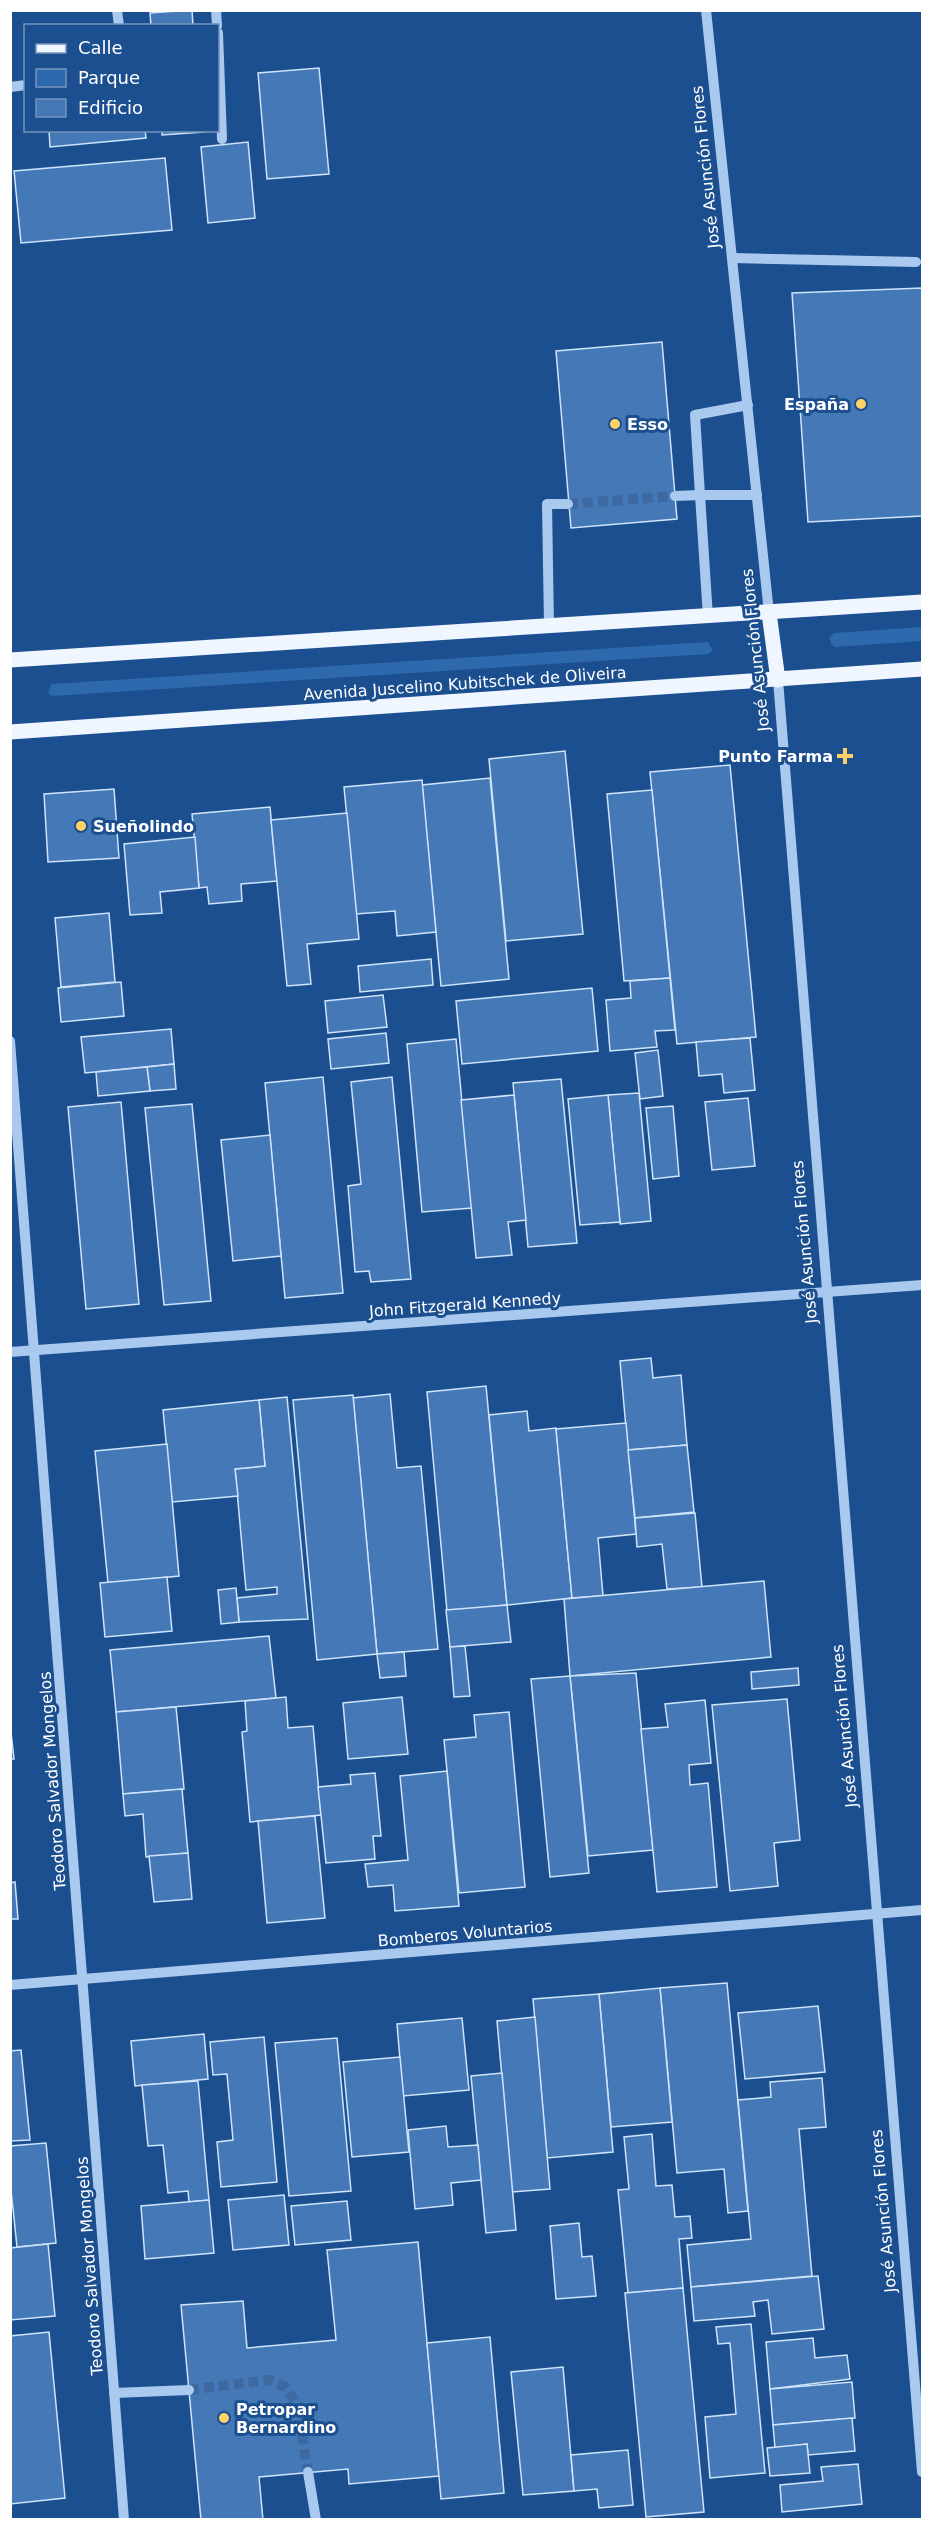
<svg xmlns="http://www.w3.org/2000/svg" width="933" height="2530" font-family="'DejaVu Sans',sans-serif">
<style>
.green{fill:#2e69ad}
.building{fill:#4478b7;stroke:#cfe3fa;stroke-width:1.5}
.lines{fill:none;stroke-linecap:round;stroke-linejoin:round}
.minor-tunnel{stroke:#3d69a0;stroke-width:10;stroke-dasharray:10 5;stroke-linecap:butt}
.minor{stroke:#a9c9ee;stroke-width:10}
.major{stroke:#f0f6ff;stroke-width:15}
.poi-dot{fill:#ffd166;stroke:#1b4f8f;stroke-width:2}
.labels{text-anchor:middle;stroke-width:6;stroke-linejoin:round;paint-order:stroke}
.street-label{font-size:16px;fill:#fff;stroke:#1b4f8f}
.poi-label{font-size:16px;font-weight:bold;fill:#fff;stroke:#1b4f8f;text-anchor:start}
</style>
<rect width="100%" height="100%" fill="#1b4f8f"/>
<g class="green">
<path d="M 922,627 L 922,641 L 835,647 L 832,645 L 829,638 L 834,633 Z"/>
<path d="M 708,642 L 713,650 L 708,654 L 52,696 L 48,693 L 51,684 Z"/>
</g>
<g class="building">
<path d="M 192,10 L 193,26 L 151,26 L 150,13 Z"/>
<path d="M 319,68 L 329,174 L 267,179 L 258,73 Z"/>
<path d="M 49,130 L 145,130 L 146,138 L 50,147 Z"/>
<path d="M 162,130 L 204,130 L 204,132 L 162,135 Z"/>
<path d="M 248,142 L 255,218 L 208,223 L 201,147 Z"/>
<path d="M 165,158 L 172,230 L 21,243 L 14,171 Z"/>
<path d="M 922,288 L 922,516 L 808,522 L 792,293 Z"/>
<path d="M 662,342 L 677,519 L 571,528 L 556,351 Z"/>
<path d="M 565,751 L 583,934 L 506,941 L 489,759 Z"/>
<path d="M 730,765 L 756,1037 L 677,1044 L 650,772 Z"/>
<path d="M 490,778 L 509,979 L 441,986 L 422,785 Z"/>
<path d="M 422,780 L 436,932 L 397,936 L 395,911 L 356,914 L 344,787 Z"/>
<path d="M 114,789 L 119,858 L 48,862 L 44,794 Z"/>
<path d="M 652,790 L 670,978 L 624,981 L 607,794 Z"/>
<path d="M 270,807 L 277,881 L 241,884 L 242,901 L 209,904 L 207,887 L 199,888 L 192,814 Z"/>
<path d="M 347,813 L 359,939 L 307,944 L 311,984 L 287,986 L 271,820 Z"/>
<path d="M 195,837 L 199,888 L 160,892 L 162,913 L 130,915 L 124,844 Z"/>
<path d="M 109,913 L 115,982 L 61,987 L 55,918 Z"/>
<path d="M 431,959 L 433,985 L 360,992 L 358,966 Z"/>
<path d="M 670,978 L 675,1030 L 655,1031 L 657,1047 L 610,1051 L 606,1000 L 631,998 L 630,981 Z"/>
<path d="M 121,982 L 124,1016 L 61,1022 L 58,988 Z"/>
<path d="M 592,988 L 598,1051 L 462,1064 L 456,1001 Z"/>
<path d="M 383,995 L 387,1027 L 328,1033 L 325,1001 Z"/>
<path d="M 171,1029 L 174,1064 L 85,1073 L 81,1037 Z"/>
<path d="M 386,1033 L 389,1063 L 331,1069 L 328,1039 Z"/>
<path d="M 750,1038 L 755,1090 L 724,1093 L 722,1074 L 699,1076 L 696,1042 Z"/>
<path d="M 456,1039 L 472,1208 L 422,1212 L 407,1044 Z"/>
<path d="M 658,1050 L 663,1096 L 640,1099 L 635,1053 Z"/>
<path d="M 174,1064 L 176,1089 L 150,1091 L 147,1067 Z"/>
<path d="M 147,1067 L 150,1091 L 98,1096 L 96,1072 Z"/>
<path d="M 323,1077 L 343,1293 L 285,1298 L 265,1083 Z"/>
<path d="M 392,1077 L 411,1279 L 371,1282 L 369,1271 L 355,1272 L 348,1186 L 361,1184 L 351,1082 Z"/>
<path d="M 561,1079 L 577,1243 L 528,1247 L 513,1083 Z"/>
<path d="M 639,1093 L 651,1221 L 620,1224 L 608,1095 Z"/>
<path d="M 514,1095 L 526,1220 L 508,1222 L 512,1255 L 476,1258 L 461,1100 Z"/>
<path d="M 608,1095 L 620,1222 L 580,1225 L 568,1099 Z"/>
<path d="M 748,1098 L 755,1166 L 712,1170 L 705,1102 Z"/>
<path d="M 121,1102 L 139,1304 L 86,1309 L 68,1107 Z"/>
<path d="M 192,1104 L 211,1301 L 164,1305 L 145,1108 Z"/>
<path d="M 673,1106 L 679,1176 L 653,1179 L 646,1108 Z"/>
<path d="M 270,1135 L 281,1256 L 233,1261 L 221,1140 Z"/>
<path d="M 651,1358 L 653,1378 L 681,1375 L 687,1445 L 628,1450 L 620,1361 Z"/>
<path d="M 486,1386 L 507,1605 L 447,1611 L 427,1392 Z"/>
<path d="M 390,1394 L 397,1468 L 421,1466 L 438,1649 L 377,1654 L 353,1398 Z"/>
<path d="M 353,1395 L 377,1654 L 317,1660 L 293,1400 Z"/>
<path d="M 287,1397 L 308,1619 L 239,1622 L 237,1598 L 277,1594 L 277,1587 L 246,1590 L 235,1469 L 265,1466 L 259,1400 Z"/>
<path d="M 259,1400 L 265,1466 L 235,1469 L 238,1496 L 172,1502 L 163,1410 Z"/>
<path d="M 527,1411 L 529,1431 L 556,1428 L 572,1598 L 507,1605 L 489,1415 Z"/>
<path d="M 626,1423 L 636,1534 L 598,1538 L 603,1596 L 572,1598 L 556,1429 Z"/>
<path d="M 167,1444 L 179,1576 L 108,1583 L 95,1451 Z"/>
<path d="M 687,1445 L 694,1512 L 635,1518 L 628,1450 Z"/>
<path d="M 695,1513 L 702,1587 L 667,1589 L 662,1544 L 637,1547 L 635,1518 Z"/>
<path d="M 167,1577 L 172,1631 L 105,1637 L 100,1583 Z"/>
<path d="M 764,1581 L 771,1657 L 570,1676 L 564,1599 Z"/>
<path d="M 236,1588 L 239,1622 L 221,1624 L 218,1590 Z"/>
<path d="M 507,1605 L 511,1642 L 450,1647 L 446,1610 Z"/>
<path d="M 269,1636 L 276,1698 L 116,1712 L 110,1650 Z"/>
<path d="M 465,1646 L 470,1696 L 454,1697 L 450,1647 Z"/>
<path d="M 404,1652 L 406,1676 L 380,1678 L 377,1654 Z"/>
<path d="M 798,1668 L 799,1685 L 752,1689 L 751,1672 Z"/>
<path d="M 636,1673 L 653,1850 L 588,1856 L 570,1676 Z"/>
<path d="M 570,1676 L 589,1873 L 550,1877 L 531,1679 Z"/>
<path d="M 286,1697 L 288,1728 L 313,1726 L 321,1815 L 250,1822 L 242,1732 L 247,1731 L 245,1701 Z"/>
<path d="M 402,1697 L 408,1754 L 348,1759 L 343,1703 Z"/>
<path d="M 787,1699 L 800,1840 L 774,1843 L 778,1886 L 730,1891 L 712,1705 Z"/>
<path d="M 705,1700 L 711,1763 L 689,1765 L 690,1785 L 708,1783 L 717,1887 L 657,1892 L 641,1729 L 668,1727 L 665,1704 Z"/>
<path d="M 176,1707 L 184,1789 L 123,1794 L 116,1712 Z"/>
<path d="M 509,1712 L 525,1887 L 459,1893 L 444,1740 L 476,1737 L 474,1715 Z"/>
<path d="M 10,1723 L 14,1759 L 10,1759 Z"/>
<path d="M 447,1771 L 459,1906 L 395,1911 L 393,1885 L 368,1887 L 365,1864 L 408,1860 L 400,1776 Z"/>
<path d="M 375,1773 L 381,1836 L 373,1836 L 375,1859 L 326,1863 L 318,1787 L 351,1784 L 350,1775 Z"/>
<path d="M 182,1789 L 188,1853 L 146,1857 L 143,1814 L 125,1816 L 123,1794 Z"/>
<path d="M 315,1816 L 325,1918 L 267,1923 L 258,1821 Z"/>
<path d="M 188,1853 L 192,1899 L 154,1902 L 149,1856 Z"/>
<path d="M 15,1882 L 18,1919 L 10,1919 L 10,1883 Z"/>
<path d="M 727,1983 L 748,2211 L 728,2213 L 724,2169 L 677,2173 L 660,1988 Z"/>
<path d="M 660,1988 L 672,2122 L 611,2127 L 599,1994 Z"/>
<path d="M 599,1994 L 613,2152 L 547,2158 L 533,1999 Z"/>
<path d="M 818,2006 L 825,2072 L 745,2079 L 738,2013 Z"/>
<path d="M 535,2017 L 550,2189 L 512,2192 L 497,2021 Z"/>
<path d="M 462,2018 L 469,2090 L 403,2096 L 397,2024 Z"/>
<path d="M 204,2034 L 208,2079 L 135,2086 L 131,2041 Z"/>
<path d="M 264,2037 L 277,2182 L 221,2187 L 217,2142 L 233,2140 L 227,2074 L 213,2075 L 210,2042 Z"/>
<path d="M 337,2038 L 351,2191 L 289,2196 L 275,2043 Z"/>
<path d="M 21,2050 L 30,2140 L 10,2141 L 10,2051 Z"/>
<path d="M 400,2057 L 409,2152 L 352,2157 L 343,2062 Z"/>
<path d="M 502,2073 L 516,2230 L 486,2233 L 471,2076 Z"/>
<path d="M 822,2078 L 826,2127 L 799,2129 L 812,2276 L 691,2287 L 687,2245 L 751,2239 L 738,2100 L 771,2097 L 770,2082 Z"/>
<path d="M 198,2081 L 209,2200 L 189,2202 L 188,2191 L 168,2193 L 163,2145 L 148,2146 L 142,2085 Z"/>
<path d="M 446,2126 L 448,2147 L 478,2145 L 481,2180 L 451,2183 L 453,2205 L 415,2209 L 408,2130 Z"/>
<path d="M 652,2134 L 656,2186 L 672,2185 L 675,2217 L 690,2216 L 692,2238 L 679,2239 L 683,2288 L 628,2293 L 618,2190 L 629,2189 L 624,2137 Z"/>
<path d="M 46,2143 L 56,2243 L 17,2247 L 10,2180 L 10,2146 Z"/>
<path d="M 284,2195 L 289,2245 L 233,2250 L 228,2200 Z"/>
<path d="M 209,2200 L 214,2253 L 145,2259 L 141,2206 Z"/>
<path d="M 347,2201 L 351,2240 L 295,2245 L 291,2206 Z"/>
<path d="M 579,2223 L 582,2257 L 592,2256 L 596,2296 L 556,2299 L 550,2226 Z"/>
<path d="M 418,2242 L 439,2476 L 349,2484 L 348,2469 L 259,2477 L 263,2520 L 201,2520 L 181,2305 L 243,2301 L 247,2348 L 336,2340 L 327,2250 Z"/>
<path d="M 48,2244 L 55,2316 L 10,2320 L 10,2248 Z"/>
<path d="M 818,2276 L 824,2329 L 772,2334 L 768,2300 L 753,2302 L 755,2316 L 694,2321 L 691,2287 Z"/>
<path d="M 683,2288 L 704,2512 L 646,2517 L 625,2293 Z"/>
<path d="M 751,2324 L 765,2473 L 710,2478 L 705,2417 L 736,2414 L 730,2343 L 718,2344 L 716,2327 Z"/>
<path d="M 49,2332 L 65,2498 L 10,2504 L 10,2336 Z"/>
<path d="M 490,2337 L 504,2493 L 441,2499 L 427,2343 Z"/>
<path d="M 813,2338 L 815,2358 L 847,2355 L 850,2379 L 770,2389 L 766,2342 Z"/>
<path d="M 563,2367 L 574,2491 L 523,2495 L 511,2372 Z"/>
<path d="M 852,2382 L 855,2418 L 773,2425 L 770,2389 Z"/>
<path d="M 852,2418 L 855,2451 L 808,2455 L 807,2444 L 775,2448 L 773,2425 Z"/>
<path d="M 807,2444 L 810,2473 L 770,2476 L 767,2448 Z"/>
<path d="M 628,2450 L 633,2505 L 599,2508 L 597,2489 L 574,2491 L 571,2455 Z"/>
<path d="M 858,2464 L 862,2504 L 782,2512 L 780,2485 L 823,2481 L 821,2467 Z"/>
</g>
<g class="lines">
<g class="minor-tunnel">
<path d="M 568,504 L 675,496"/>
<path d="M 189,2390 L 270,2380 L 286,2387 L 297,2405 L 308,2472"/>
</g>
<g class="minor">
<path d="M 117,10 L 119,26"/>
<path d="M 216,10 L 217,26"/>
<path d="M 706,10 L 769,613"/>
<path d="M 218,33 L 222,139"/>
<path d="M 10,87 L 26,85"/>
<path d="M 732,258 L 916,262"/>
<path d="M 748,405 L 695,415 L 700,495 L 757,495"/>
<path d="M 675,496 L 700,495 L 708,617"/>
<path d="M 549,626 L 547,504 L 568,504"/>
<path d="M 778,680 L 922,2472"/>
<path d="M 10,1041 L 124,2520"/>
<path d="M 10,1352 L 922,1285"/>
<path d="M 10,1985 L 922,1910"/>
<path d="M 114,2393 L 189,2390"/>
<path d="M 308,2472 L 316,2520"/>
</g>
<g class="major">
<path d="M 769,613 L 778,680"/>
<path d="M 10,660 L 922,602"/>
<path d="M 10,732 L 922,669"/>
</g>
</g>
<g class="poi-dot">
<circle cx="861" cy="404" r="6"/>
<circle cx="615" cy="424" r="6"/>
<path d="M842 747h6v6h6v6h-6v6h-6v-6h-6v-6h6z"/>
<circle cx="81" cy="826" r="6"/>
<circle cx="224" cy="2418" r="6"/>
</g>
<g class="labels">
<g class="street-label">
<text transform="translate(705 167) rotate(-96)" y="6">José Asunción Flores</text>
<text transform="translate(755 650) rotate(-96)" y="6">José Asunción Flores</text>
<text transform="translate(465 683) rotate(-4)" y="6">Avenida Juscelino Kubitschek de Oliveira</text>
<text transform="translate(804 1242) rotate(-95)" y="6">José Asunción Flores</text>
<text transform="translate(465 1304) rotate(-4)" y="6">John Fitzgerald Kennedy</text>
<text transform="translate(844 1726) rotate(-95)" y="6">José Asunción Flores</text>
<text transform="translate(52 1781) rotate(-94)" y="6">Teodoro Salvador Mongelos</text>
<text transform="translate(465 1933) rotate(-5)" y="6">Bomberos Voluntarios</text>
<text transform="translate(883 2211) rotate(-95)" y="6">José Asunción Flores</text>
<text transform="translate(89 2266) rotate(-94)" y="6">Teodoro Salvador Mongelos</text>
</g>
<g class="poi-label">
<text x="849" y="410" text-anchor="end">España</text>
<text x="627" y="430">Esso</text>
<text x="833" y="762" text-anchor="end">Punto Farma</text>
<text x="93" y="832">Sueñolindo</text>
<text x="236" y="2415">Petropar<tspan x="236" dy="18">Bernardino</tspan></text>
</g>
</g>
<rect width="933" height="2530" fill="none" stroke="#ffffff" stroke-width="24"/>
<rect x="24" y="24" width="195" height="108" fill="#1b4f8f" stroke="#7695bc" stroke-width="1.5"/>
<rect x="36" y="44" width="30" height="9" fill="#f0f6ff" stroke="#7695bc" stroke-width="1.5"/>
<text x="78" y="54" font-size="18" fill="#ffffff">Calle</text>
<rect x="36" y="69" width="30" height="18" fill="#2e69ad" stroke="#7695bc" stroke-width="1.5"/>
<text x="78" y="84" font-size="18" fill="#ffffff">Parque</text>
<rect x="36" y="99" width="30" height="18" fill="#4478b7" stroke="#7695bc" stroke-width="1.5"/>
<text x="78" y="114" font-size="18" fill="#ffffff">Edificio</text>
</svg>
